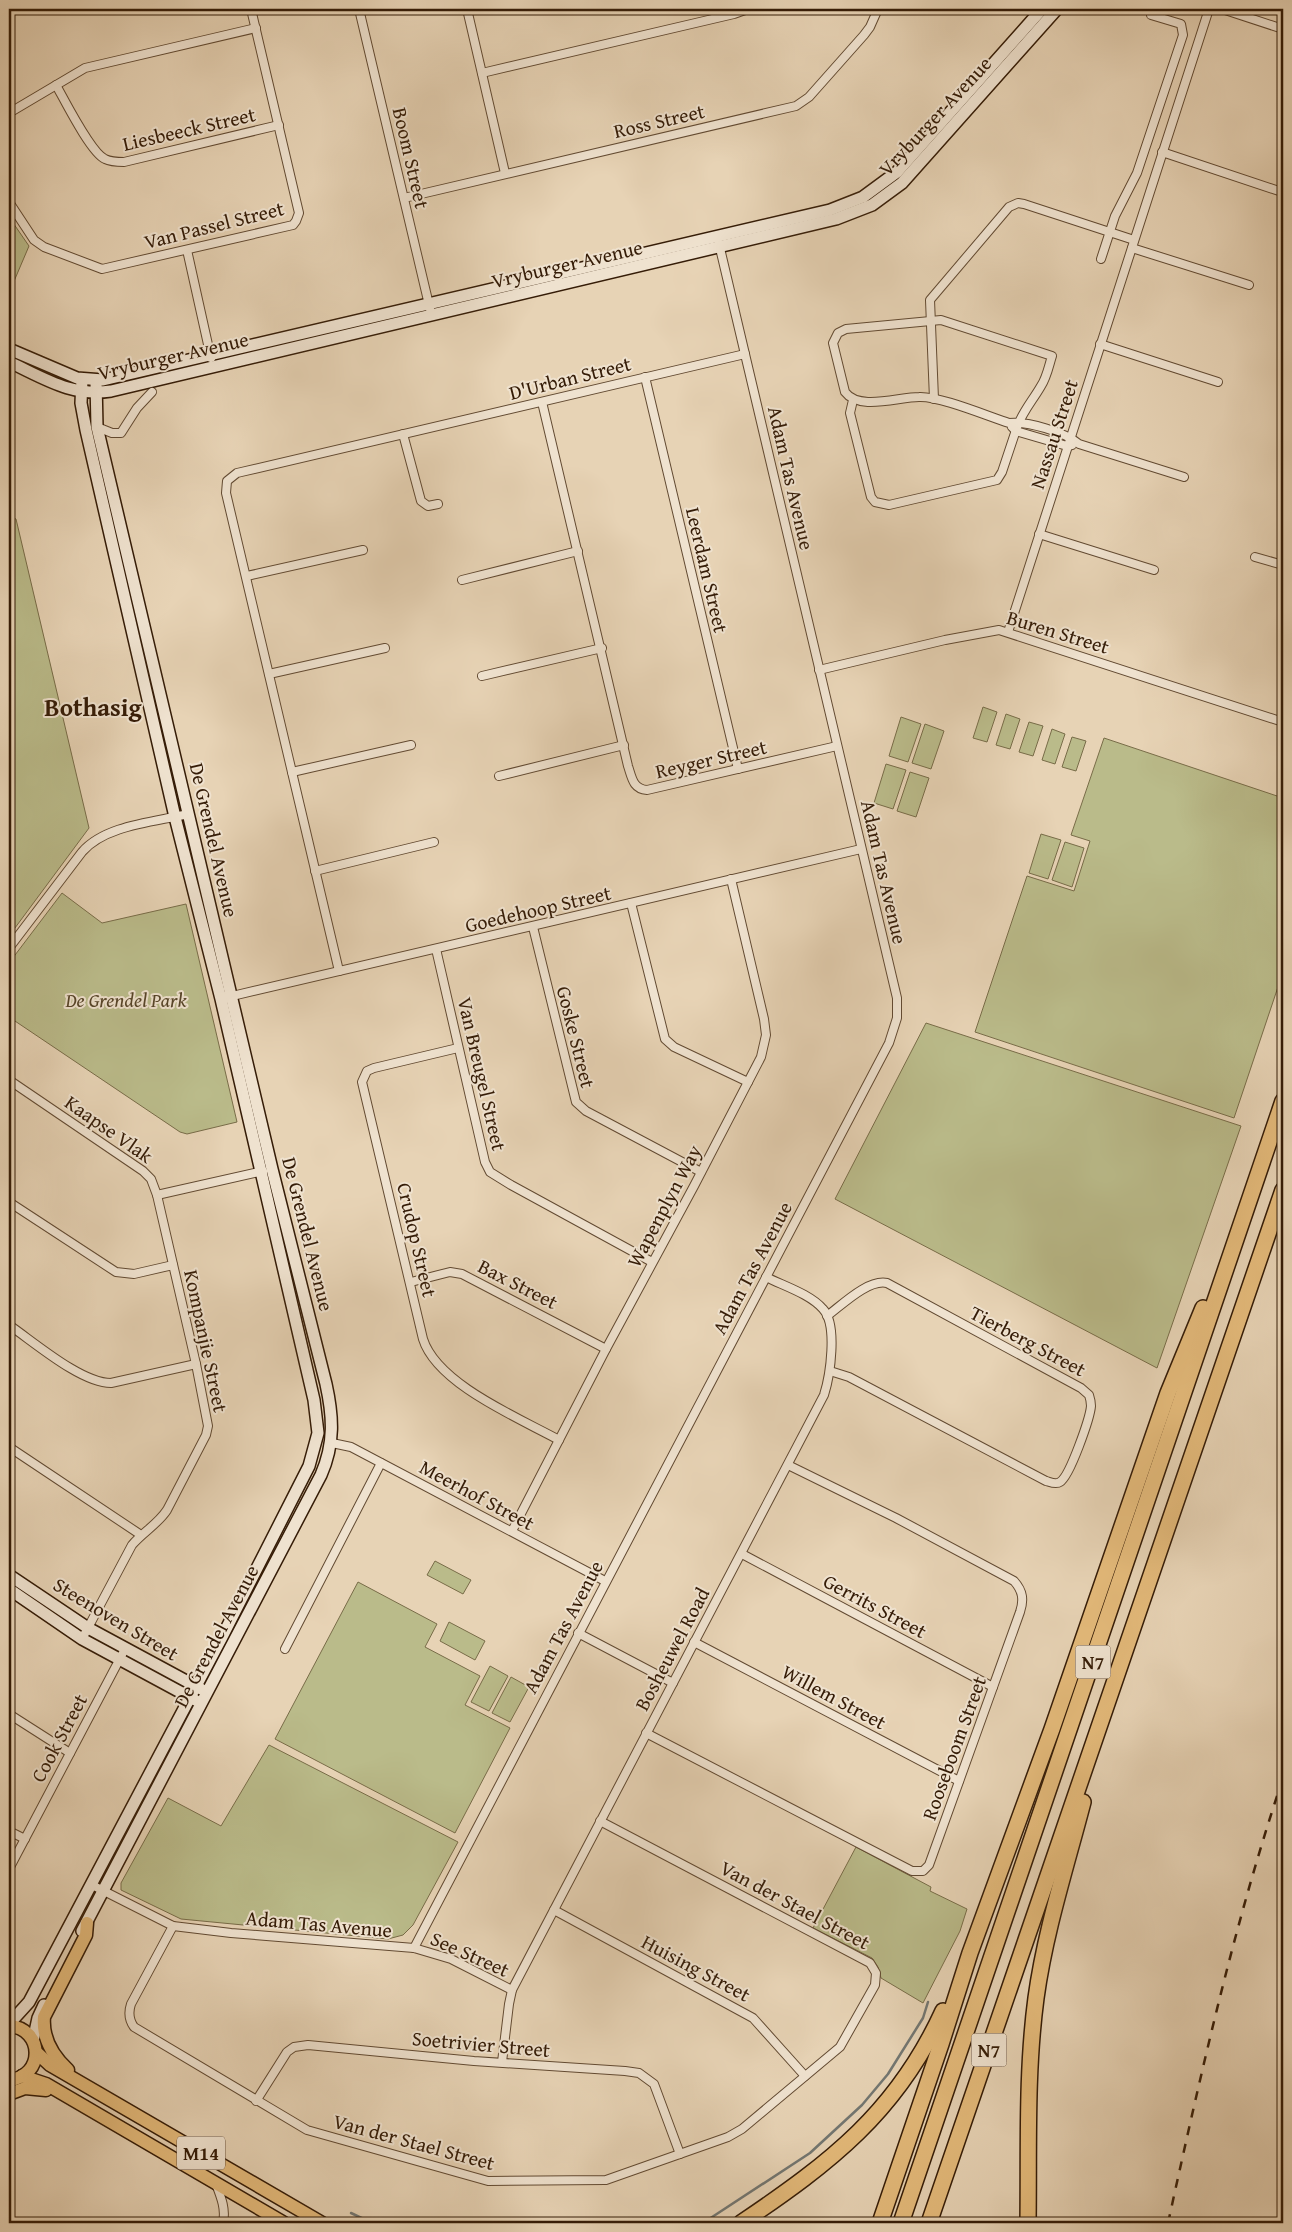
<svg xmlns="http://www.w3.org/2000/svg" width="1292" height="2232" font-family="'Gentium Book Plus',serif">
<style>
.green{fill:#babb8a;stroke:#786c48}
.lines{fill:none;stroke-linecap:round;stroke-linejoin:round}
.stream{stroke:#737772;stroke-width:2.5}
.street-casing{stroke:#624a32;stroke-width:10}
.secondary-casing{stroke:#351c07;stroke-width:14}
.primary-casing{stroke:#351c07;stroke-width:15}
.highway-casing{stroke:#351c07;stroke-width:18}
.street{stroke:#efe2cf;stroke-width:8}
.secondary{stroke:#efe2cf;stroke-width:11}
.primary{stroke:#e4ba7a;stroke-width:12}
.highway{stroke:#e4ba7a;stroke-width:15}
.rail{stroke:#351c07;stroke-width:2.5;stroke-dasharray:9 9;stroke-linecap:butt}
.labels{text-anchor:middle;stroke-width:4;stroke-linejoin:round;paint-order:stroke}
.shield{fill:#efe2cf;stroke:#6d5743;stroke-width:1}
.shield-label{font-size:19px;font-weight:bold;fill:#351c07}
.street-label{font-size:20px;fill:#351c07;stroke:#efe2cf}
.park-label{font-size:20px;font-style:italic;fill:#564428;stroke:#efe2cf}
.district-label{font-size:25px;font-weight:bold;fill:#351c07;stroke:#efe2cf}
</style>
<rect width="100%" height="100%" fill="#e7d3b5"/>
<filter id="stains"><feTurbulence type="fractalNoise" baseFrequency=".004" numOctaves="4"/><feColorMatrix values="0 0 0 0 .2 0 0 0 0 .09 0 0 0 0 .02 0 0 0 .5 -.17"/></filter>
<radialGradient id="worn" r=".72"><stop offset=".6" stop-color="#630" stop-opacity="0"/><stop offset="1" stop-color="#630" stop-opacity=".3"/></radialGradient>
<g class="green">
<path d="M 9,217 L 29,246 L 9,293 Z"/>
<path d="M 9,516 L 16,519 L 89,828 L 9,936 Z"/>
<path d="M 983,707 L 997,712 L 987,742 L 973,738 Z"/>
<path d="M 1006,714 L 1020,719 L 1010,749 L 996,745 Z"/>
<path d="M 901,717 L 921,724 L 908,762 L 889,756 Z"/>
<path d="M 1029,722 L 1043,726 L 1033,756 L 1019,752 Z"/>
<path d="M 925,724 L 944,731 L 931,769 L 912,763 Z"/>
<path d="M 1052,729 L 1065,734 L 1055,764 L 1042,760 Z"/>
<path d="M 1072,737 L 1086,741 L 1076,771 L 1062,767 Z"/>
<path d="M 1104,738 L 1283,798 L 1283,972 L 1234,1118 L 975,1032 L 1027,876 L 1074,891 L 1090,841 L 1071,835 Z"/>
<path d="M 886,764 L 906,770 L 893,809 L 874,803 Z"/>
<path d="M 910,772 L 929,778 L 916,817 L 897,811 Z"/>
<path d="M 1041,834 L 1061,840 L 1048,879 L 1029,873 Z"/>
<path d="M 1065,842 L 1084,848 L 1072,887 L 1052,880 Z"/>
<path d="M 62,893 L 102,923 L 186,904 L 237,1122 L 187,1134 L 180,1132 L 9,1017 L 9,963 Z"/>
<path d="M 926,1023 L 1241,1126 L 1157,1368 L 835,1199 Z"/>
<path d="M 435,1561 L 471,1580 L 463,1594 L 427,1575 Z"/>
<path d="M 358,1582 L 437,1624 L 425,1647 L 480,1676 L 465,1705 L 510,1728 L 455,1833 L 275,1739 Z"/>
<path d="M 449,1622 L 485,1641 L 475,1660 L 440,1641 Z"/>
<path d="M 490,1666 L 508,1676 L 489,1711 L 471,1702 Z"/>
<path d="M 511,1677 L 529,1687 L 510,1722 L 492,1713 Z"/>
<path d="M 269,1745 L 458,1842 L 413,1925 L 403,1935 L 388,1939 L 181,1919 L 121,1890 L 121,1883 L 168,1798 L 221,1826 Z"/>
<path d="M 856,1847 L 931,1887 L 930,1891 L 967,1909 L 960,1931 L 923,2003 L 881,1978 L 878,1967 L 872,1958 L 813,1928 Z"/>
</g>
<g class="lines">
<g class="stream">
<path d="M 351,2213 L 372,2223"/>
<path d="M 703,2223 L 810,2153 L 862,2105 L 888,2074 L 923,2018 L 928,2002"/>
</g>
<g class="street-casing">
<g id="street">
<path d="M 359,9 L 430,309"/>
<path d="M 467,9 L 505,173"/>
<path d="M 1222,9 L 1283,29"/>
<path d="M 482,73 L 734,14 L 748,9"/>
<path d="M 56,85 C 65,101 91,153 105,159 C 111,162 118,162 124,162 L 279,125"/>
<path d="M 9,113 L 85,68 L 256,28"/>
<path d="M 1162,152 L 1279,191"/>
<path d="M 404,198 L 796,106 L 809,97 L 864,35 L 870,27 L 878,9"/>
<path d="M 9,202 L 34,240 L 44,247 L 102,269 L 293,225 L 296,221 L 299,213 L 251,9"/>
<path d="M 1132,248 L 1249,285"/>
<path d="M 187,250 L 211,358"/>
<path d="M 1101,259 L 1115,216 L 1137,173 L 1183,35 L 1181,24 L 1151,15"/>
<path d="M 1100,344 L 1218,382"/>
<path d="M 645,377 L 738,769"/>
<path d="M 934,399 L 930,300 L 1009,207 L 1018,203 L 1024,204 L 1134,240"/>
<path d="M 853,400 L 850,413 L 871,497 L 875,502 L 889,505 L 997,480 L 1002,472 L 1017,427 C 1023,411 1033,400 1041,386 C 1047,377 1049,365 1052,356 L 941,320 L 846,329 L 838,333 L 833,343 L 845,392 C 859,411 898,397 919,397 C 940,396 987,416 1009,423 C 1027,421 1065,432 1079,444 L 1184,477"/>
<path d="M 542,402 L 628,766 C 632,778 633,789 647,790 L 837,746"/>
<path d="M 97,427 L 112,433 L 121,433 L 137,408 L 152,392"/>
<path d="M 1012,427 L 1016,431 L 1067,446 L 1072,445"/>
<path d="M 403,434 L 421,501 L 428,506 L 438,504"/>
<path d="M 1039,534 L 1154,570"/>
<path d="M 1255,557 L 1283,565"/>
<path d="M 247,576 L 363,550"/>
<path d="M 462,580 L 578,551"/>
<path d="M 1008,632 L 1209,9"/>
<path d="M 819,670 L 945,640 L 999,630 L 1283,722"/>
<path d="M 269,674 L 385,648"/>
<path d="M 482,676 L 602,648"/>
<path d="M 292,772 L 411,745"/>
<path d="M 499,776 L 624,745"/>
<path d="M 315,871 L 434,842"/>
<path d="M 631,903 L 665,1039 L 674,1047 L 748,1082"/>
<path d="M 533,927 L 576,1102 L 586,1111 L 701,1172"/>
<path d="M 9,948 L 82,852 C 105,825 155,822 188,814"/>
<path d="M 436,949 L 485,1162 L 490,1172 L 511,1185 L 652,1262"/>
<path d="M 339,971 L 226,493 L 227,481 L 237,473 L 745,354"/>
<path d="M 228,997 L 861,849"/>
<path d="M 458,1048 L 374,1068 L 367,1071 L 362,1082 L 423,1339 C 437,1384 519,1418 559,1440"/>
<path d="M 9,1080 L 143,1171 L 151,1179 L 157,1195 L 263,1171"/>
<path d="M 9,1202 L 116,1272 L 134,1274 L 173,1265"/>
<path d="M 411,1282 L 450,1272 L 462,1274 L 606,1349"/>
<path d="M 827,1316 C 842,1305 868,1279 887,1283 L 1081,1388 L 1089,1395 C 1090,1398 1091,1403 1091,1406 C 1090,1418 1070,1476 1060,1482 C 1056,1485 1050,1482 1046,1481 L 849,1377 L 830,1371"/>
<path d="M 9,1325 C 34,1342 81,1383 111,1383 L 196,1364"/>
<path d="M 332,1443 L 351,1447 L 605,1581"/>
<path d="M 9,1447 L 141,1535"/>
<path d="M 512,1531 L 606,1349 L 694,1186 L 761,1057 L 766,1035 L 764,1019 L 731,879"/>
<path d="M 742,1554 L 993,1687"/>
<path d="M 578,1633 L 673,1683"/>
<path d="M 82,1639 L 132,1545 C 143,1532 158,1524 167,1510 L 206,1435 L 208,1426 L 196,1364 L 157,1195"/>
<path d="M 694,1642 L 959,1781"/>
<path d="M 285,1649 L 381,1463"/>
<path d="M 9,1714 L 70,1753"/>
<path d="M 646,1733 L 912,1871 L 923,1871 L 929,1865 L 1020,1612 C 1024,1600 1023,1591 1014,1581 L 896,1518 L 788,1465"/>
<path d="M 9,1831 L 25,1839"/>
<path d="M 9,1869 L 125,1649"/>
<path d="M 92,1885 L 173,1926 L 231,1933 L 414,1948 L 451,1959 L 512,1990"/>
<path d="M 554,1910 L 753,2018 L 805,2076"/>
<path d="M 173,1926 L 131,2004 C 128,2013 129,2020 134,2027 L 307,2130 L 488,2181 L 606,2180 L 728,2137 L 742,2129 L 840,2047 L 875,1985 L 876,1973 L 870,1963 L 600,1821"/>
<path d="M 414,1948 L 889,1043 L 897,1018 L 897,998 L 719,244"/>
<path d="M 502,2062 L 509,2004 L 512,1990 L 824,1395 C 830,1376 838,1325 823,1309 C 810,1294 784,1286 766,1277"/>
<path d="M 256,2101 L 287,2052 L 294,2047 L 308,2045 L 474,2061 L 625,2071 L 639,2073 L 654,2084 L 680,2154"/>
<path d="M 216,2184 C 221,2197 226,2209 223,2223"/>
</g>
</g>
<g class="secondary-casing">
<g id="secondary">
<path d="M 9,349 L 77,378 L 103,380 L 830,210 L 863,197 L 897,172 L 1042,9"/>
<path d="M 9,362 C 44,378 71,397 111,391 L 836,219 L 872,205 L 902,183 L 1057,9"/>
<path d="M 9,1575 L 88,1628 L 201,1689"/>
<path d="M 9,1589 L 82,1639 L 195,1700"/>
<path d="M 82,1931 L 321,1475 C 335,1443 333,1416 326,1384 L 272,1169 L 97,427 L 96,381"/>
<path d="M 9,2024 L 29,2002 L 222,1637 L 309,1466 L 318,1433 L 314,1400 L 221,999 L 175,817 L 86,430 L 81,403 L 82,380"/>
<path d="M 33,2041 L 38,2018 L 44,2005"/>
</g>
</g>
<g class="primary-casing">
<g id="primary">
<path d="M 9,2026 C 44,2028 45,2077 9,2080"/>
<path d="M 36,2052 L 50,2065 L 322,2223"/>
<path d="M 68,2070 C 53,2056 42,2039 44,2017 L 86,1935 L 87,1923"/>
<path d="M 22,2076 L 46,2084 L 284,2223"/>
<path d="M 9,2094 L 25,2088 L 46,2090"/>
</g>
</g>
<g class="highway-casing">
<g id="highway">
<path d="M 741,2223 C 830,2163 897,2112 943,2011"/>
<path d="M 880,2223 L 941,2044 L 970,1953 L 1052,1729 L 1168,1393 L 1203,1308"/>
<path d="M 901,2223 L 1283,1101"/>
<path d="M 929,2223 L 1283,1190"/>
<path d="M 1028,2223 C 1029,2149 1026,2073 1036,1998 C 1045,1932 1066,1867 1083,1802"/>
</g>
</g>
<use href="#street" class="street"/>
<use href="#secondary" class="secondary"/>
<use href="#primary" class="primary"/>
<use href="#highway" class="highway"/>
<path class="rail" d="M 1168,2223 C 1201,2073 1234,1924 1283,1778"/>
</g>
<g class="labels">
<g class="shield">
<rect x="1075.5" y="1645.5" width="35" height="33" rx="4"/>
<rect x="971.5" y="2033.5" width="35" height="33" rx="4"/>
<rect x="177" y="2136.5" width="48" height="33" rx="4"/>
</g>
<g class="shield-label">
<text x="1093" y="1669">N7</text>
<text x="989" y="2057">N7</text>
<text x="201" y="2160">M14</text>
</g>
<g class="street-label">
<text transform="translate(935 116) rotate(-47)" y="7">Vryburger Avenue</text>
<text transform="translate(659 121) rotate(-13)" y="7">Ross Street</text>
<text transform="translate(189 129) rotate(-13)" y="7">Liesbeeck Street</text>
<text transform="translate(411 158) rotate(77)" y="7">Boom Street</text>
<text transform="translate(214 225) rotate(-14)" y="7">Van Passel Street</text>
<text transform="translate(567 264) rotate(-13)" y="7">Vryburger Avenue</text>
<text transform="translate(173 356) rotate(-13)" y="7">Vryburger Avenue</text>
<text transform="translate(570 378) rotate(-14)" y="7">D'Urban Street</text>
<text transform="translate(1054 434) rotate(-72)" y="7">Nassau Street</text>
<text transform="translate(791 478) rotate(77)" y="7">Adam Tas Avenue</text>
<text transform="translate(707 570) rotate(77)" y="7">Leerdam Street</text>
<text transform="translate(1058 632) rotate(17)" y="7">Buren Street</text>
<text transform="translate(711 759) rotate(-13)" y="7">Reyger Street</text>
<text transform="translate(214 840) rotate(77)" y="7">De Grendel Avenue</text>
<text transform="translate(884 872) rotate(77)" y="7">Adam Tas Avenue</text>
<text transform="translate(538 909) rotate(-13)" y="7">Goedehoop Street</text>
<text transform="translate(576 1037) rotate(76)" y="7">Goske Street</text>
<text transform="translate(482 1074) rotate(77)" y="7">Van Breugel Street</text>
<text transform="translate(109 1129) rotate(35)" y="7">Kaapse Vlak</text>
<text transform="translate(664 1206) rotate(-62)" y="7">Wapenplyn Way</text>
<text transform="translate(308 1234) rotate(76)" y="7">De Grendel Avenue</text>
<text transform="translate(417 1240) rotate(77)" y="7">Crudop Street</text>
<text transform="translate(752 1268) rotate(-62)" y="7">Adam Tas Avenue</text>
<text transform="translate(518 1284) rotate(27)" y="7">Bax Street</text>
<text transform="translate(206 1341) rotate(78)" y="7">Kompanjie Street</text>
<text transform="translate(1028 1341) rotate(28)" y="7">Tierberg Street</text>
<text transform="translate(477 1495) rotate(28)" y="7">Meerhof Street</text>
<text transform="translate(875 1606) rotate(28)" y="7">Gerrits Street</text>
<text transform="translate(116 1619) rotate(31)" y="7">Steenoven Street</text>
<text transform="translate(563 1627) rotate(-62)" y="7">Adam Tas Avenue</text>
<text transform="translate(216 1636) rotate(-62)" y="7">De Grendel Avenue</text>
<text transform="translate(672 1649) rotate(-62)" y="7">Bosheuwel Road</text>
<text transform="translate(834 1697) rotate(28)" y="7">Willem Street</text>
<text transform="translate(59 1738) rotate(-62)" y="7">Cook Street</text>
<text transform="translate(954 1748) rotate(-70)" y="7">Rooseboom Street</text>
<text transform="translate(795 1905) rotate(28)" y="7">Van der Stael Street</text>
<text transform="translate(319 1924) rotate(5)" y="7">Adam Tas Avenue</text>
<text transform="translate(470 1954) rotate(24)" y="7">See Street</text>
<text transform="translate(696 1968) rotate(28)" y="7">Huising Street</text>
<text transform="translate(481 2044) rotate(5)" y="7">Soetrivier Street</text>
<text transform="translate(414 2142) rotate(15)" y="7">Van der Stael Street</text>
</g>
<g class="park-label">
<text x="126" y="1007">De Grendel Park</text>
</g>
<g class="district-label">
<text x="93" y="716">Bothasig</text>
</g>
</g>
<rect width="1292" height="2232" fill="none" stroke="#e7d3b5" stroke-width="30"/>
<rect x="10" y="10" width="1272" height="2212" fill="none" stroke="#351c07" stroke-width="2.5"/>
<rect x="15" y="15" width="1262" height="2202" fill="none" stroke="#351c07"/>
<rect width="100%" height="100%" filter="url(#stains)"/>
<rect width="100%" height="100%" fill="url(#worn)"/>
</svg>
